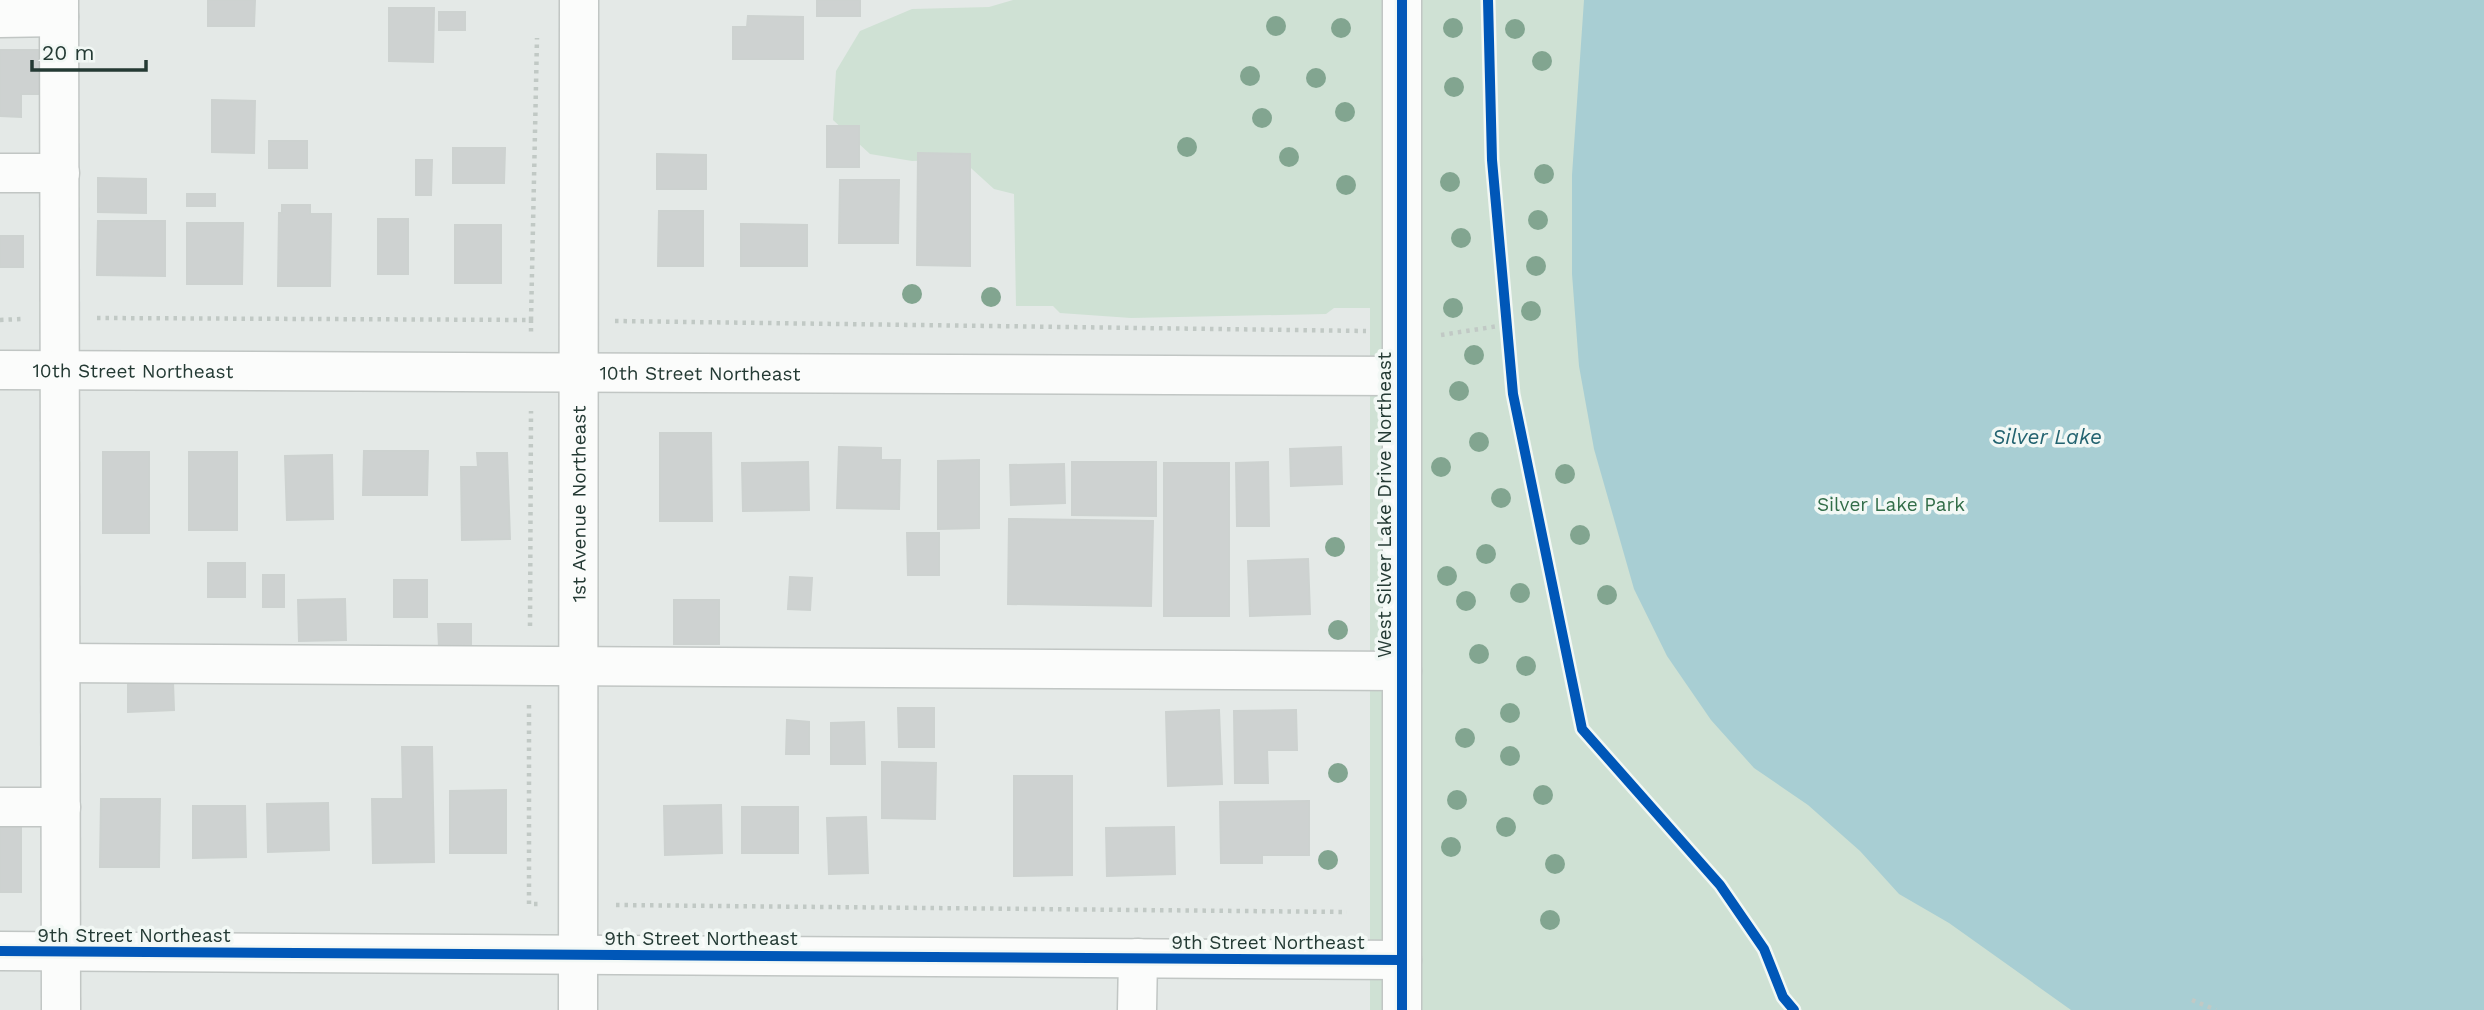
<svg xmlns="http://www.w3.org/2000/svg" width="2484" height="1010" font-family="'Work Sans',sans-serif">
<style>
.green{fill:#cfe1d4}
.water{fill:#a8ced3}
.building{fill:#ced2d1;stroke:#cdd2d0;stroke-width:2}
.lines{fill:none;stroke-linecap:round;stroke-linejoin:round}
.minor-casing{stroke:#c1c6c4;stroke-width:41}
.path{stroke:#c1c9c5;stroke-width:4.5;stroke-dasharray:3.5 5;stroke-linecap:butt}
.minor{stroke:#fbfcfb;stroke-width:38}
.cycleway-casing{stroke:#f2f8f5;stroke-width:15}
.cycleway{stroke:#0057b8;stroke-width:10}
.tree{fill:#82a590}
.labels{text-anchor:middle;stroke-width:7;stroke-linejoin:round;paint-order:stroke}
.street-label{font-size:19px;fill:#243a34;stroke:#f2f8f5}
.park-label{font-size:19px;fill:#326d48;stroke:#f2f8f5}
.water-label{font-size:21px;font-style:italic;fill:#236370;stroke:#f2f8f5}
</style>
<rect width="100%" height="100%" fill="#e4e9e7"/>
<path class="green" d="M 1013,0 L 2484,0 L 2484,1010 L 1370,1010 L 1370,308 L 1334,308 L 1326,314 L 1131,318 L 1060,313 L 1053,306 L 1016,306 L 1014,194 L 994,189 L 961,159 L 912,161 L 870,154 L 833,120 L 836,71 L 860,31 L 912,9 L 989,7 Z"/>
<path class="water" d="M 1584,0 L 2484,0 L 2484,1010 L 2071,1010 L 1949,923 L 1899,894 L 1860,851 L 1808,805 L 1754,768 L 1711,720 L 1667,656 L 1634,589 L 1594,449 L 1579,366 L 1572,274 L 1572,175 Z"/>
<g class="building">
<path d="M 208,0 L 255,0 L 254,26 L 208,26 Z"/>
<rect x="817" y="0" width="43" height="16"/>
<path d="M 389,8 L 434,8 L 433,62 L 389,61 Z"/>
<rect x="439" y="12" width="26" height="18"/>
<path d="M 748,16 L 803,17 L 803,59 L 733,59 L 733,27 L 747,27 Z"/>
<path d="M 0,50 L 49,50 L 49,94 L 21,94 L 21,117 L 0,116 Z"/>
<path d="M 212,100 L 255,101 L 254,153 L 212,152 Z"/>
<rect x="827" y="126" width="32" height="41"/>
<rect x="269" y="141" width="38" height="27"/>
<path d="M 453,148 L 505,148 L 504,183 L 453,183 Z"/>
<path d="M 918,153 L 970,154 L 970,266 L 917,265 Z"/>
<path d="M 657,154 L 706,155 L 706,189 L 657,189 Z"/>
<path d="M 416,160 L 432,160 L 431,195 L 416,195 Z"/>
<path d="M 98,178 L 146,179 L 146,213 L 98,212 Z"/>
<path d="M 840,180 L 899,180 L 898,243 L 839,243 Z"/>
<rect x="187" y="194" width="28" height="12"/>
<path d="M 282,205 L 310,205 L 310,214 L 331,214 L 330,286 L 278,286 L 279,213 L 282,213 Z"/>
<path d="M 659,211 L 703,211 L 703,266 L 658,266 Z"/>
<rect x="378" y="219" width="30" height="55"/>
<path d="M 98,221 L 165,221 L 165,276 L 97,275 Z"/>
<path d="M 187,223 L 243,223 L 242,284 L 187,284 Z"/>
<path d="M 741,224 L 807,225 L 807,266 L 741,266 Z"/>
<rect x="455" y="225" width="46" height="58"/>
<rect x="0" y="236" width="23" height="31"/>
<path d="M 660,433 L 711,433 L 712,521 L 660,521 Z"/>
<path d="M 839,447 L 881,448 L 881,460 L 900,460 L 899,509 L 837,508 Z"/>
<path d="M 1341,447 L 1342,484 L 1291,486 L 1290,449 Z"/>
<path d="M 364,451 L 428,451 L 427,495 L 363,495 Z"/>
<rect x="103" y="452" width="46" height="81"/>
<rect x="189" y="452" width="48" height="78"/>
<path d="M 477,453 L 507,453 L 510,539 L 462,540 L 461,467 L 478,467 Z"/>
<path d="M 332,455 L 333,519 L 287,520 L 285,456 Z"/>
<path d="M 979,460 L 979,528 L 938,529 L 938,461 Z"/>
<path d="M 808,462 L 809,510 L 743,511 L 742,463 Z"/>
<path d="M 1072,462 L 1156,462 L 1156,516 L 1072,515 Z"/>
<path d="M 1268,462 L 1269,526 L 1237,526 L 1236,463 Z"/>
<rect x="1164" y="463" width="65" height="153"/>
<path d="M 1064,464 L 1065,503 L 1011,505 L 1010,465 Z"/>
<path d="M 1009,519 L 1153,521 L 1151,606 L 1008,604 Z"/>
<path d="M 907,533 L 939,533 L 939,575 L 908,575 Z"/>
<path d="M 1308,559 L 1310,614 L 1250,616 L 1248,561 Z"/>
<rect x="208" y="563" width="37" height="34"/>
<rect x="263" y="575" width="21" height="32"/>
<path d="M 790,577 L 812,578 L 810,610 L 788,609 Z"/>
<rect x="394" y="580" width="33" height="37"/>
<path d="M 345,599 L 346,640 L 299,641 L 298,600 Z"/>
<rect x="674" y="600" width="45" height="44"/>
<path d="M 438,624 L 471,624 L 471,647 L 439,647 Z"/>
<path d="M 173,682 L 174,710 L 128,712 L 128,683 Z"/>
<path d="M 898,708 L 934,708 L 934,747 L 899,747 Z"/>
<path d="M 1219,710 L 1222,784 L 1168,786 L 1166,712 Z"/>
<path d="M 1296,710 L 1297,750 L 1267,750 L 1268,783 L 1235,783 L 1234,711 Z"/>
<path d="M 787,720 L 809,722 L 809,754 L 786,754 Z"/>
<path d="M 864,722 L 865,764 L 831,764 L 831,723 Z"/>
<path d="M 402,747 L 432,747 L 434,862 L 373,863 L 372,799 L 403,799 Z"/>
<path d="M 882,762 L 936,763 L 935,819 L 882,818 Z"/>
<path d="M 1014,776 L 1072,776 L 1072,875 L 1014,876 Z"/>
<path d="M 506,790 L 506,853 L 450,853 L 450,791 Z"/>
<path d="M 101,799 L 160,799 L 159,867 L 100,867 Z"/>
<path d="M 1309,801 L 1309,855 L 1262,855 L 1262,863 L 1221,863 L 1220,802 Z"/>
<path d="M 328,803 L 329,850 L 268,852 L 267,804 Z"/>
<path d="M 721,805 L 722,853 L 665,855 L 664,806 Z"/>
<path d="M 193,806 L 245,806 L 246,857 L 193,858 Z"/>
<rect x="742" y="807" width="56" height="46"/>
<rect x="0" y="814" width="21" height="78"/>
<path d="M 866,817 L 868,873 L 829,874 L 827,818 Z"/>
<path d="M 1174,827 L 1175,874 L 1107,876 L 1106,828 Z"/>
</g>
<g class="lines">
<g class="minor-casing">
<g id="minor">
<path d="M 59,0 L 61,1010"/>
<path d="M 1402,0 L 1402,1010"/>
<path d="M 0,18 L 59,17"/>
<path d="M 0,173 L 60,173"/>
<path id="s1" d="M 0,370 L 1401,376"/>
<path d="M 62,663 L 1402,671"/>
<path d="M 0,807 L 61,807"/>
<path d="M 0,951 L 1402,960"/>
<path id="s2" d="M 578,1010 L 579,0"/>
<path d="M 1137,1010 L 1138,958"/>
</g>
</g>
<g class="path">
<path d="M 97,318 L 531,320 L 531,336"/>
<path d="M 0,320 L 22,319"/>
<path d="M 531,320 L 537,38"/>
<path d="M 615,321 L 1366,331"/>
<path d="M 1441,335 L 1505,325"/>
<path d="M 530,626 L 531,411"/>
<path d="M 529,705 L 529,904 L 541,904"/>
<path d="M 616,905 L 1347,912"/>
<path d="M 2192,1000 L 2216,1010"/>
</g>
<use href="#minor" class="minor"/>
<g class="cycleway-casing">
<g id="cycleway">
<path d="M 1402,0 L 1402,1010"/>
<path d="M 1488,0 L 1492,160 L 1513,394 L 1582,729 L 1720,885 L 1764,949 L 1783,997 L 1794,1010"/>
<path d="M 0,951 L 1402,960"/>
</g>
</g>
<use href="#cycleway" class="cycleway"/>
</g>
<g class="tree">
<circle cx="1276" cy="26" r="10"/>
<circle cx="1341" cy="28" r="10"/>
<circle cx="1453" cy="28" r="10"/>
<circle cx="1515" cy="29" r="10"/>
<circle cx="1542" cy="61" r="10"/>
<circle cx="1250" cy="76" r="10"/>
<circle cx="1316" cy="78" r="10"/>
<circle cx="1454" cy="87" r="10"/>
<circle cx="1345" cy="112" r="10"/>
<circle cx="1262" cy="118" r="10"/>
<circle cx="1187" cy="147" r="10"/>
<circle cx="1289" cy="157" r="10"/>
<circle cx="1544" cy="174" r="10"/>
<circle cx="1450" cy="182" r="10"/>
<circle cx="1346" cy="185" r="10"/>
<circle cx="1538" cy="220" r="10"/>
<circle cx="1461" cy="238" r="10"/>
<circle cx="1536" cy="266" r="10"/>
<circle cx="912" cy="294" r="10"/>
<circle cx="991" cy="297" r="10"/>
<circle cx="1453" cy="308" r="10"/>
<circle cx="1531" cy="311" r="10"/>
<circle cx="1474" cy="355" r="10"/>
<circle cx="1459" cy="391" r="10"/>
<circle cx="1479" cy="442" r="10"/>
<circle cx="1441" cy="467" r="10"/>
<circle cx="1565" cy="474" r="10"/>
<circle cx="1501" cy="498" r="10"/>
<circle cx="1580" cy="535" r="10"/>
<circle cx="1335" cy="547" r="10"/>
<circle cx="1486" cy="554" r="10"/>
<circle cx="1447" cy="576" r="10"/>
<circle cx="1520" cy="593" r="10"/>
<circle cx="1607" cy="595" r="10"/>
<circle cx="1466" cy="601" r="10"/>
<circle cx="1338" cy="630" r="10"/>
<circle cx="1479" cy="654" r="10"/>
<circle cx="1526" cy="666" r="10"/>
<circle cx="1510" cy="713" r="10"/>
<circle cx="1465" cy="738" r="10"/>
<circle cx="1510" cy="756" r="10"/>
<circle cx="1338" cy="773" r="10"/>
<circle cx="1543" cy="795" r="10"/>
<circle cx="1457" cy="800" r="10"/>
<circle cx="1506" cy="827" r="10"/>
<circle cx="1451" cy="847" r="10"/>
<circle cx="1328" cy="860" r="10"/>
<circle cx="1555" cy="864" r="10"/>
<circle cx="1550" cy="920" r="10"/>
</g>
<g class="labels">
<g class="street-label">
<text dy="7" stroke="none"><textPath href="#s1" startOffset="133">10th Street Northeast</textPath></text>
<text dy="7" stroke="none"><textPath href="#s1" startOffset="700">10th Street Northeast</textPath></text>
<text dy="7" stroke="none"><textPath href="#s2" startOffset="506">1st Avenue Northeast</textPath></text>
<text transform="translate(1384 505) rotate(-90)" y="7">West Silver Lake Drive Northeast</text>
<text x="134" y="942">9th Street Northeast</text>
<text x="701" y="945">9th Street Northeast</text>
<text x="1268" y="949">9th Street Northeast</text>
</g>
<g class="park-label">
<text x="1891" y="511">Silver Lake Park</text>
</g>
<g class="water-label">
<text x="2047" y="444">Silver Lake</text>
</g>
</g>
<path d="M32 60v10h114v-10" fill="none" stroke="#243a34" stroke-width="3.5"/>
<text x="42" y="60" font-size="21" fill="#243a34" stroke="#f2f8f5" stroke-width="5" paint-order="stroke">20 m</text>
</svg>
